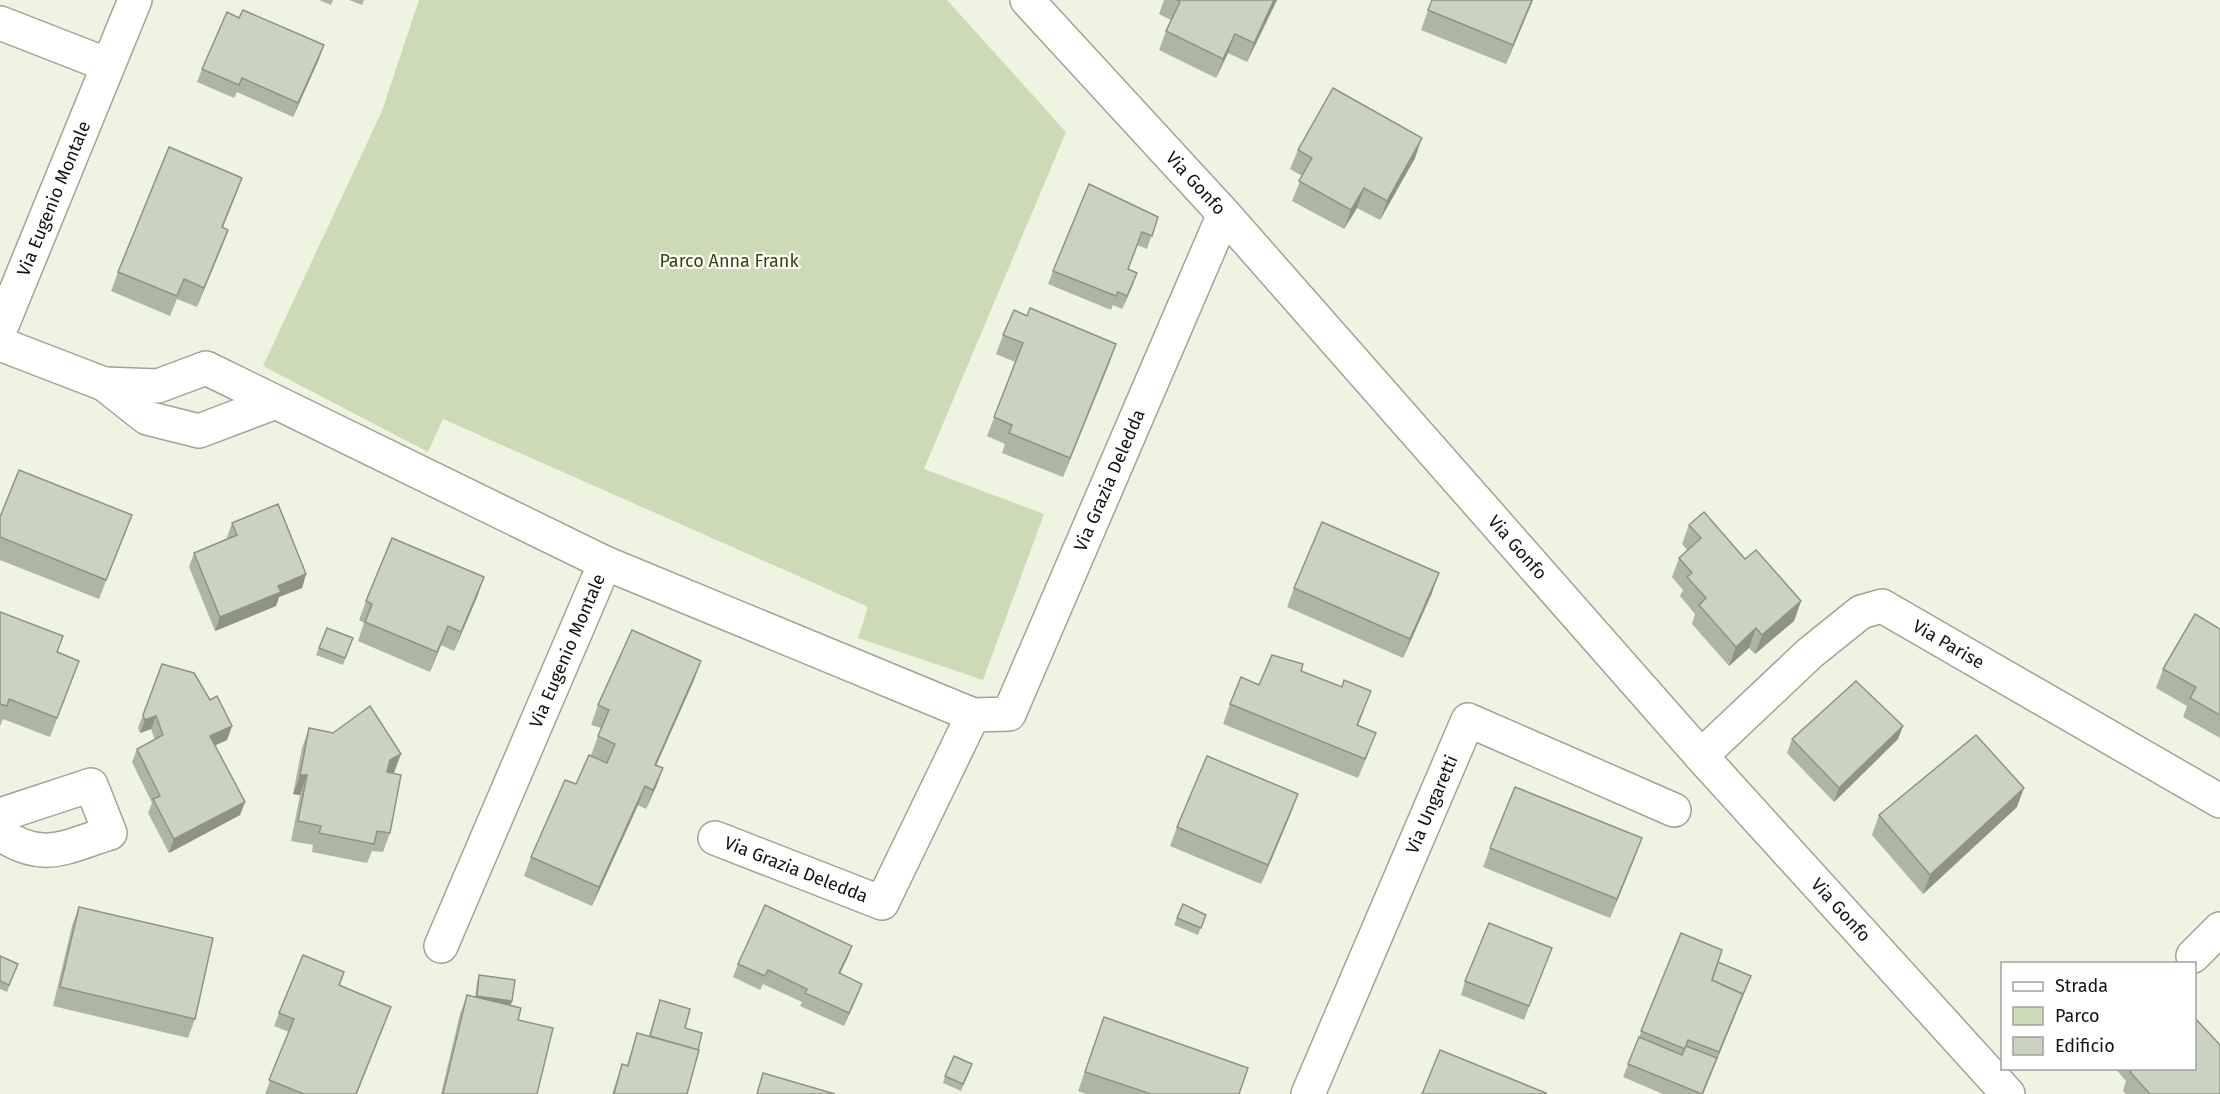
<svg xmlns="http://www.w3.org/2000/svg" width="2220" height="1094" font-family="'Fira Sans',sans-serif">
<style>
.green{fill:#cddab6}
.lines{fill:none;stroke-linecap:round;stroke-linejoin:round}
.minor-casing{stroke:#9fa593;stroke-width:36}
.minor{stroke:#fff;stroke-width:33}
.wall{fill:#afb5a5}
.shaded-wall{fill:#8f9386}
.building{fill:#ccd2c0;stroke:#8f9386;stroke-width:1.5}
.labels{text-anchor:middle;stroke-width:4.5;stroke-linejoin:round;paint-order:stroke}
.street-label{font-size:18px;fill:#12140d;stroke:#fff}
.park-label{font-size:18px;fill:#364504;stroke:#fff}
</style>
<rect width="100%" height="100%" fill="#eef4e1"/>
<path class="green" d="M 419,0 L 947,0 L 1066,132 L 924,469 L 1044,514 L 983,680 L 858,638 L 868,607 L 443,419 L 428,452 L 263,366 L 382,111 Z"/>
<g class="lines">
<g class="minor-casing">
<g id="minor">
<path id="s1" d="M 1027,0 L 1224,214 L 1701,756 L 2008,1094"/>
<path d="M 0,23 L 108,65"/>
<path id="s2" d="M 0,330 L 135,0"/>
<path d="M 0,344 L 104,384 L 147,418 L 199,431 L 273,403"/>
<path id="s3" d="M 104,384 L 158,386 L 206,368 L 605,563 L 973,715 L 1009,714 L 1224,214"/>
<path id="s4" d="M 1701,756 L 1810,653 L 1861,612 L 1882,606 L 2220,801"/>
<path d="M 0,815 L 91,785 L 110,833 C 64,847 44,863 0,834"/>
<path id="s5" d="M 715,838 L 882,903 L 973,715"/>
<path id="s6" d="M 441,946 L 605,563"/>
<path d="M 2193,956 L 2220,929"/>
<path id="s7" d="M 1308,1094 L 1468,720 L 1674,810"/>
</g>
</g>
<use href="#minor" class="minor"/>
</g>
<g class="wall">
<path d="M 319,0 L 333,0 L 331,5 Z"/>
<path d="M 349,0 L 364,0 L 362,5 Z"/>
<path d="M 1164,0 L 1277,0 L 1247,62 L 1228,53 L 1216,78 L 1159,50 L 1166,31 L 1171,20 L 1159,14 Z"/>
<path d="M 1533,0 L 1506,64 L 1421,30 L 1428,10 Z"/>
<path d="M 319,59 L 293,117 L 237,92 L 234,98 L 197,82 L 202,69 Z"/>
<path d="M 1298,150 L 1415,158 L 1380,220 L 1357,208 L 1344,229 L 1292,201 L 1302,176 L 1290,169 Z"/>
<path d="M 242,178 L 223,227 L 228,230 L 197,307 L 177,299 L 170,316 L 111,291 L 118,272 Z"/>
<path d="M 1158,217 L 1147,249 L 1137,245 L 1128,270 L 1132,287 L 1122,309 L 1113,305 L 1111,310 L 1048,284 L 1053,271 Z"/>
<path d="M 1027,316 L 1116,344 L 1063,477 L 1002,453 L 1005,444 L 987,436 L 1015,362 L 996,354 L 1003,335 Z"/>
<path d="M 132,515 L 99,599 L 0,560 L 0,517 Z"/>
<path d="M 232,523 L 306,574 L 302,588 L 279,597 L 276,606 L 215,631 L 189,567 L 194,553 L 228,539 L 227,537 Z"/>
<path d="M 1689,525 L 1745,559 L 1801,601 L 1794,621 L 1755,654 L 1749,648 L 1729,666 L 1692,624 L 1695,614 L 1680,596 L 1683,590 L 1672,577 L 1679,558 L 1687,550 L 1682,544 Z"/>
<path d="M 484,577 L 477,597 L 454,651 L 441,645 L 430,672 L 358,641 L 364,623 L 359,620 L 366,601 Z"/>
<path d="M 1294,588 L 1432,593 L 1403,658 L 1287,607 Z"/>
<path d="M 0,612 L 57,652 L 72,680 L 50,737 L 3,719 L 0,726 Z"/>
<path d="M 327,628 L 353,638 L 343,665 L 316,655 Z"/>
<path d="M 2220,629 L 2220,738 L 2183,717 L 2187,706 L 2156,688 L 2163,669 Z"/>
<path d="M 162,664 L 210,700 L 232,726 L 227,740 L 214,745 L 245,802 L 240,815 L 169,853 L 148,813 L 152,803 L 132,762 L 137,749 L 155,740 L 151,729 L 140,733 L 138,728 Z"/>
<path d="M 1301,671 L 1364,711 L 1358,726 L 1369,752 L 1358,778 L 1223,724 L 1230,704 L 1259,685 Z"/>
<path d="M 694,680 L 656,765 L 663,768 L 656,787 L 646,809 L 638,805 L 592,906 L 524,876 L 531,857 L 576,784 L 591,755 L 601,728 L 591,725 L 598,705 Z"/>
<path d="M 1903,726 L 1898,739 L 1834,802 L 1787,753 L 1792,739 Z"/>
<path d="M 309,728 L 394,773 L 390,833 L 383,852 L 372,851 L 367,863 L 312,852 L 313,845 L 291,841 L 300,795 L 293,794 L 302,748 Z"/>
<path d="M 2017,807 L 1923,894 L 1872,835 L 1879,815 Z"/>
<path d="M 1291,813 L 1261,884 L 1170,846 L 1177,827 Z"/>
<path d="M 1490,848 L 1635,857 L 1610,918 L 1483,867 Z"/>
<path d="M 79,907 L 195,1019 L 188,1038 L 53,1006 L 72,926 Z"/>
<path d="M 1206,915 L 1198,935 L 1174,925 L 1177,918 Z"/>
<path d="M 1681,933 L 1718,962 L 1751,976 L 1703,1094 L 1663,1094 L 1623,1077 Z"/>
<path d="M 852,946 L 840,973 L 862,984 L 844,1026 L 800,1006 L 802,1002 L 763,984 L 760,990 L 733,977 L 738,964 Z"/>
<path d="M 1552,948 L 1524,1020 L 1461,995 L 1465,981 Z"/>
<path d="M 0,956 L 18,964 L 7,992 L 0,989 Z"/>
<path d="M 344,972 L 340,985 L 391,1007 L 357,1094 L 265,1094 L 289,1032 L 274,1026 L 279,1013 Z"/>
<path d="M 479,975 L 512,1001 L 510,1005 L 518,1020 L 537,1094 L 441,1094 L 460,1014 L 467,995 L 475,997 L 477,982 Z"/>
<path d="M 660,1000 L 685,1028 L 687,1094 L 612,1094 L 622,1064 L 627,1065 L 637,1033 L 649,1036 Z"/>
<path d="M 1104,1017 L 1239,1094 L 1086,1094 L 1078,1091 Z"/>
<path d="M 2115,1068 L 2194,1068 L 2220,1094 L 2126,1094 L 2123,1091 L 2126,1081 Z"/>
<path d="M 970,1071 L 961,1091 L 943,1083 L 945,1076 Z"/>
</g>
<g class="shaded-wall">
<path d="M 1274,0 L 1277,0 L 1247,62 L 1254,43 Z"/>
<path d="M 1532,0 L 1533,0 L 1506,64 L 1513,45 Z"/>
<path d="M 1235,34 L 1228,53 L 1216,78 L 1223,59 Z"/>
<path d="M 324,45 L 319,59 L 293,117 L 298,103 Z"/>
<path d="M 1422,138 L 1415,158 L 1380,220 L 1387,201 Z"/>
<path d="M 242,178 L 235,197 L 215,246 L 222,227 Z"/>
<path d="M 1364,188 L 1357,208 L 1344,229 L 1351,210 Z"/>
<path d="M 228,230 L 221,249 L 197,307 L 204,288 Z"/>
<path d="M 1137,273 L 1132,287 L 1122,309 L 1127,296 Z"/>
<path d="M 1116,344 L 1109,364 L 1063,477 L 1070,458 Z"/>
<path d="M 1439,573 L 1432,593 L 1403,658 L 1410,639 Z"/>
<path d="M 306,574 L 302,588 L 279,597 L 276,606 L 215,631 L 220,617 L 278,586 Z"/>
<path d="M 484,577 L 477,597 L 454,651 L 461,632 Z"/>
<path d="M 1801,601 L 1794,621 L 1755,654 L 1762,635 Z"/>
<path d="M 448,626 L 441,645 L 430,672 L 437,652 Z"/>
<path d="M 1756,628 L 1749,648 L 1729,666 L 1736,647 Z"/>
<path d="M 701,661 L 694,680 L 648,784 L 655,765 Z"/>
<path d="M 156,716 L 151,729 L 140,733 L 145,720 Z"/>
<path d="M 232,726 L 227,740 L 205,750 L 210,736 Z"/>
<path d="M 1903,726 L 1898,739 L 1834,802 L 1839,788 Z"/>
<path d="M 401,754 L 394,773 L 383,779 L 390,760 Z"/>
<path d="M 663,768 L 656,787 L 646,809 L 653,790 Z"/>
<path d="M 300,775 L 307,775 L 300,795 L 293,794 Z"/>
<path d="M 645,786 L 638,805 L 592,906 L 599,887 Z"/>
<path d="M 2024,788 L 2017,807 L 1923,894 L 1930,875 Z"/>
<path d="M 1298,794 L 1291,813 L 1261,884 L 1268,865 Z"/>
<path d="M 245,802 L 240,815 L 169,853 L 174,839 Z"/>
<path d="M 1642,838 L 1635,857 L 1610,918 L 1617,899 Z"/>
<path d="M 852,946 L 847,959 L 834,986 L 839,973 Z"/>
<path d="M 1751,976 L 1703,1094 L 1702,1094 L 1743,994 Z"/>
<path d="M 862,984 L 857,997 L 844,1026 L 849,1013 Z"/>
<path d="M 477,996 L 512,1001 L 510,1008 L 474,1003 Z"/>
</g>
<g class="building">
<path d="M 1177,0 L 1274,0 L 1254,43 L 1235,34 L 1223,59 L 1166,31 L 1180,2 Z"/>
<path d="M 1432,0 L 1532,0 L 1513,45 L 1428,10 Z"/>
<path d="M 243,10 L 324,45 L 298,103 L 242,78 L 239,85 L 202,69 L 227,12 L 239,18 Z"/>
<path d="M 1333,88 L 1422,138 L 1387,201 L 1364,188 L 1351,210 L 1299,181 L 1312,158 L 1298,150 Z"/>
<path d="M 169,147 L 242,178 L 222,227 L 228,230 L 204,288 L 184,279 L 177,296 L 118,272 Z"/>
<path d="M 1089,184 L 1158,217 L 1152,236 L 1142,232 L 1128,269 L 1137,273 L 1127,296 L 1118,292 L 1116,296 L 1053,271 Z"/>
<path d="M 1030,308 L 1116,344 L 1070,458 L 1009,433 L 1012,425 L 994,417 L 1023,343 L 1003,335 L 1014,310 L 1027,316 Z"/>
<path d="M 19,470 L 132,515 L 106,580 L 0,537 L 0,517 Z"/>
<path d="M 278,504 L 306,574 L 278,586 L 281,592 L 220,617 L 194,553 L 237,535 L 232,523 Z"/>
<path d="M 1704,512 L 1745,559 L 1756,550 L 1801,601 L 1762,635 L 1756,628 L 1736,647 L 1699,605 L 1706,598 L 1687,577 L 1692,573 L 1679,558 L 1701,538 L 1689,525 Z"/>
<path d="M 1322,522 L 1439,573 L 1410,639 L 1294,588 Z"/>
<path d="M 392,538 L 484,577 L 461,632 L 448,626 L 437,652 L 365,622 L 372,604 L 366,601 Z"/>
<path d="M 0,612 L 63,636 L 57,652 L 79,661 L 57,718 L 9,699 L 7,706 L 0,704 Z"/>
<path d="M 2195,614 L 2220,629 L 2220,715 L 2190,698 L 2196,687 L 2163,669 Z"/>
<path d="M 327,628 L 353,638 L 345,658 L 319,648 Z"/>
<path d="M 632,630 L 701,661 L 655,765 L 663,768 L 653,790 L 645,786 L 599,887 L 531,857 L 565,780 L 576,784 L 589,755 L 607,763 L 615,744 L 598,736 L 609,710 L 598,705 Z"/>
<path d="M 1272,655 L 1303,664 L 1301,671 L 1342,687 L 1344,680 L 1371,691 L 1357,725 L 1376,733 L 1365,759 L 1230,704 L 1241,677 L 1259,685 Z"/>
<path d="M 162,664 L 194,673 L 210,700 L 217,696 L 232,726 L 210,736 L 245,802 L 174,839 L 153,799 L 160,796 L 137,749 L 163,735 L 156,716 L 145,720 L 143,715 Z"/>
<path d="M 1856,681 L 1903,726 L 1839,788 L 1792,739 Z"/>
<path d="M 370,706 L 401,754 L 390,760 L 387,772 L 401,775 L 390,833 L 377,831 L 374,844 L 319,833 L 321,826 L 298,821 L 307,775 L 300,775 L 309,728 L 333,733 Z"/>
<path d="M 1976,735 L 2024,788 L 1930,875 L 1879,815 Z"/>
<path d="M 1207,756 L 1298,794 L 1268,865 L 1177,827 Z"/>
<path d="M 1515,787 L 1642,838 L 1617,899 L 1490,848 Z"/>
<path d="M 1183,904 L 1206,915 L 1201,928 L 1177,918 Z"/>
<path d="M 765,905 L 852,946 L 839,973 L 862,984 L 849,1013 L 805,993 L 807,989 L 768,970 L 765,976 L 738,964 Z"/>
<path d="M 79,907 L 213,938 L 195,1019 L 60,987 Z"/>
<path d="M 1489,923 L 1552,948 L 1529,1006 L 1465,981 Z"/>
<path d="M 1681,933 L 1722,950 L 1712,980 L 1743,994 L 1719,1052 L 1688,1040 L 1685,1049 L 1641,1031 Z"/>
<path d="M 303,955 L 344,972 L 339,985 L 391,1007 L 356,1094 L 304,1094 L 269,1080 L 294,1019 L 279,1013 Z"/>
<path d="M 0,956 L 18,964 L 9,985 L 0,981 Z"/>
<path d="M 1718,962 L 1751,976 L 1738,1006 L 1743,994 L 1712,980 Z"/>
<path d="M 479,975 L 515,980 L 512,1001 L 477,996 Z"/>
<path d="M 467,995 L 521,1008 L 518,1020 L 553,1028 L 537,1094 L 443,1094 Z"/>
<path d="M 660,1000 L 690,1009 L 685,1028 L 702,1033 L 698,1050 L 650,1036 Z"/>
<path d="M 1104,1017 L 1248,1068 L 1239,1094 L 1151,1094 L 1085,1072 Z"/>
<path d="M 2194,1017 L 2220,1045 L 2220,1094 L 2150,1094 L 2130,1072 L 2133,1068 L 2194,1068 Z"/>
<path d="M 637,1033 L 699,1050 L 687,1094 L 614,1094 L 622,1064 L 628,1066 Z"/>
<path d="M 1639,1037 L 1682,1055 L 1686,1046 L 1717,1058 L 1702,1094 L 1628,1064 Z"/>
<path d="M 1440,1050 L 1546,1093 L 1545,1094 L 1422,1094 Z"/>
<path d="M 954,1056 L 972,1064 L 963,1084 L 945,1076 Z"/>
<path d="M 763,1073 L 835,1094 L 757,1094 Z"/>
</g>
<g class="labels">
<g class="street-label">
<text dy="6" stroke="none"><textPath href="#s1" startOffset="249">Via Gonfo</textPath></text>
<text dy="6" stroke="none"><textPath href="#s2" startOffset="142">Via Eugenio Montale</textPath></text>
<text dy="6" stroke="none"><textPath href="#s3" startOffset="1238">Via Grazia Deledda</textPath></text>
<text dy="6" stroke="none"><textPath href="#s1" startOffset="735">Via Gonfo</textPath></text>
<text dy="6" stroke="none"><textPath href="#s4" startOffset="314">Via Parise</textPath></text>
<text dy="6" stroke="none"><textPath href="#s6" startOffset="321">Via Eugenio Montale</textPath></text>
<text dy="6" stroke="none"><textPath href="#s7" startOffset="315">Via Ungaretti</textPath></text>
<text dy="6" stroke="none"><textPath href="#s5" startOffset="87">Via Grazia Deledda</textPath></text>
<text dy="6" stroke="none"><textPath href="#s1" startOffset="1221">Via Gonfo</textPath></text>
</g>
<g class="park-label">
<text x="729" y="267">Parco Anna Frank</text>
</g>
</g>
<rect x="2001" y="962" width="195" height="108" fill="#ffffff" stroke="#a0a19e" stroke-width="1.5"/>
<rect x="2013" y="982" width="30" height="9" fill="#ffffff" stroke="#a0a19e" stroke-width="1.5"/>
<text x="2055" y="992" font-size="18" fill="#12140d">Strada</text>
<rect x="2013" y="1007" width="30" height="18" fill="#cddab6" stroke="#a0a19e" stroke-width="1.5"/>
<text x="2055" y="1022" font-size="18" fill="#12140d">Parco</text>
<rect x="2013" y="1037" width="30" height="18" fill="#ccd2c0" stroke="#a0a19e" stroke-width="1.5"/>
<text x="2055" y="1052" font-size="18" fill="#12140d">Edificio</text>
</svg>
